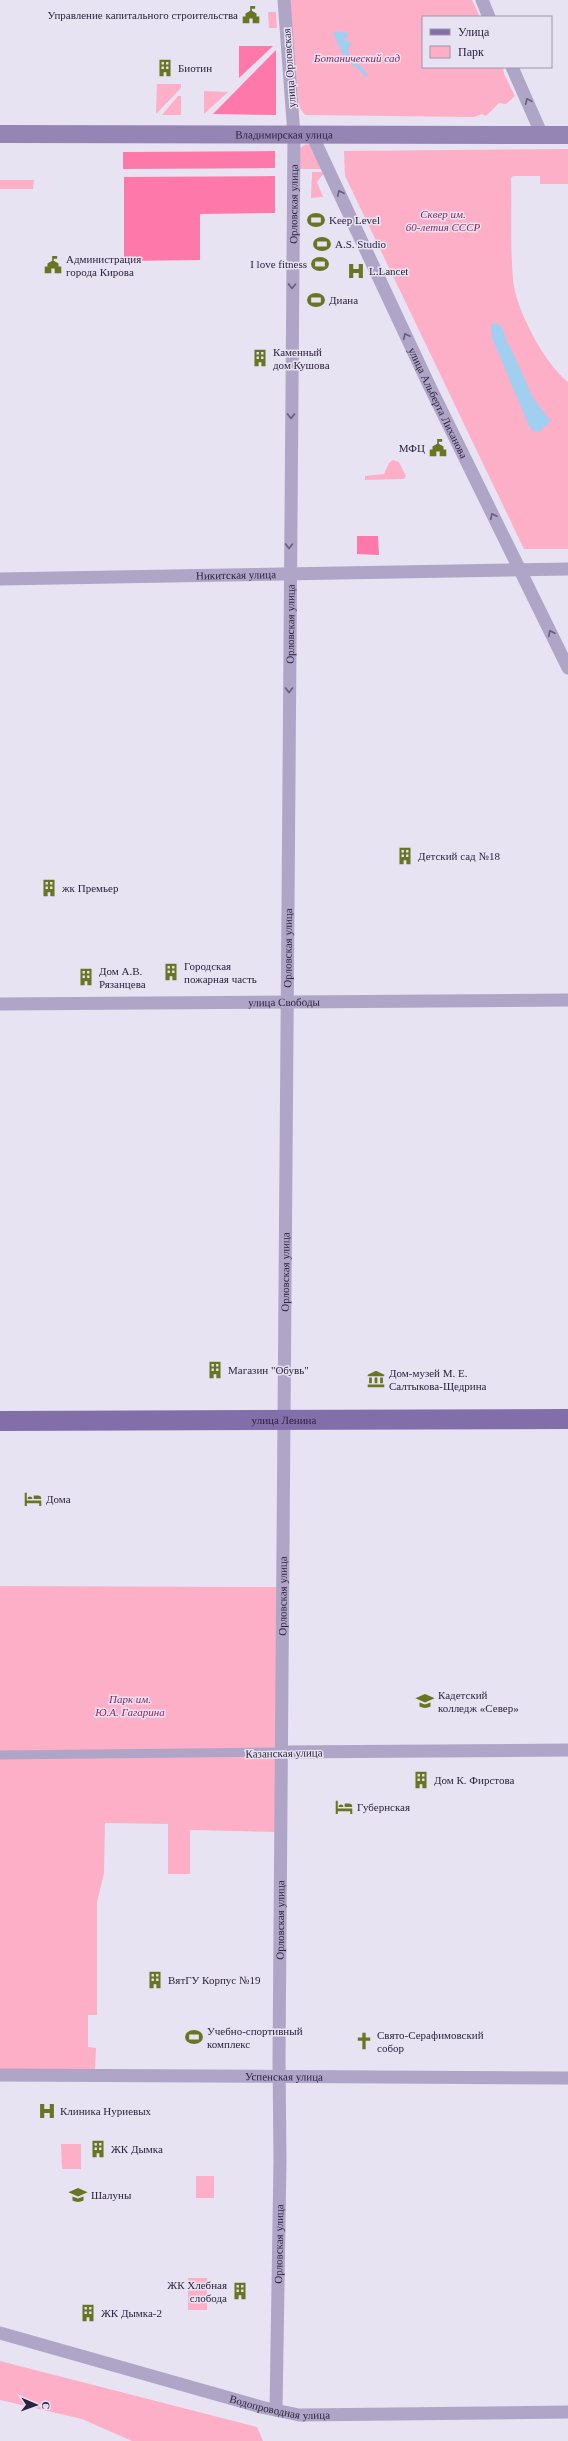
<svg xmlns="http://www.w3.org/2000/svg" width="568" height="2441" font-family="'Times New Roman',serif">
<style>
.green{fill:#fcafc7}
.forest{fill:#fe79aa}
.water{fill:#a0cff0}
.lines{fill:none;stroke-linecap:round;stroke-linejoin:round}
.stream{stroke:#a0cff0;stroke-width:3.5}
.pedestrian{stroke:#afa5c6;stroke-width:9}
.minor{stroke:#afa5c6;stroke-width:13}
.secondary{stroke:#9585b5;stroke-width:18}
.primary{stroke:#826ea9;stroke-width:20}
.oneway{stroke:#685d7c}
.labels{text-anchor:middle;stroke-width:3;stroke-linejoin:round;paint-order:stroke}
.poi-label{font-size:11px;fill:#2d223f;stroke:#e8e3f3;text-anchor:start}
.park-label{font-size:11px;font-style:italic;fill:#972155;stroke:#e8e3f3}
.street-label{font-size:11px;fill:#2d223f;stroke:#e8e3f3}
</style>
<rect width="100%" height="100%" fill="#e8e3f3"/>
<g class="green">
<path d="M 287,0 L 472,0 L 480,17 L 423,17 L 423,67 L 503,67 L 504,74 L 515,96 L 506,104 L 499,103 L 486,116 L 482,114 L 474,117 L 305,115 L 299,107 Z"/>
<path d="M 268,12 L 276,12 L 277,28 L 269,28 Z"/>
<path d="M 157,84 L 181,84 L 181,88 L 156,114 Z"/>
<path d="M 204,91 L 228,92 L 204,114 Z"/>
<path d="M 178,96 L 181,96 L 181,115 L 162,115 Z"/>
<path d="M 306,144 L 310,145 L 323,169 L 299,169 L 300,148 Z"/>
<path d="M 568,149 L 568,184 L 540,184 L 540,176 L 513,176 L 511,178 C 512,211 510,246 513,279 C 515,309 545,364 568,382 L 568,549 L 524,549 L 345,176 L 344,151 Z"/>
<path d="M 312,172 L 325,172 L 317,182 L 323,197 L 311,198 Z"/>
<path d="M 0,180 L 34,180 L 33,189 L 0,189 Z"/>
<path d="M 393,460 L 399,462 L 406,476 L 404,479 L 365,480 L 365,476 L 384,474 L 389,463 Z"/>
<path d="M 0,1586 L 278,1587 L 276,1832 L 190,1830 L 190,1874 L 168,1874 L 168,1824 L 105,1823 L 104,1873 L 97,1902 L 97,2015 L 88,2015 L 88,2047 L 96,2048 L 95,2070 L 0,2069 Z"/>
<path d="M 61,2144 L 81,2144 L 81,2169 L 62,2169 Z"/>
<rect x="196" y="2176" width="18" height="22"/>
<rect x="188" y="2278" width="19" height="32"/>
<path d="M 0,2361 L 257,2427 L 263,2441 L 132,2441 L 82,2419 L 0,2400 Z"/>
</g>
<g class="forest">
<path d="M 239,46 L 273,46 L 239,78 Z"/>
<path d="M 276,50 L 276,115 L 213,114 Z"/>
<path d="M 275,151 L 275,168 L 123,169 L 123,152 Z"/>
<path d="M 275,176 L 275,213 L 200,214 L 200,260 L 124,261 L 124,177 Z"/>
<path d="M 357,536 L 378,536 L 379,555 L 357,554 Z"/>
</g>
<g class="water">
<path d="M 337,31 L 349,33 L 345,40 L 352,44 L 348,48 L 349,56 L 344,57 L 333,33 Z"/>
<path d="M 496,323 C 507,327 503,341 511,348 L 533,398 L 551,421 L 539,432 L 533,431 L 529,426 L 492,338 L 491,325 Z"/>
</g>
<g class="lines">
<path class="stream" d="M 347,60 L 359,67 L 366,75"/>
<path class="pedestrian" d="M 0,1755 L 282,1752"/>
<g class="minor">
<path d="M 482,0 L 489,17"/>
<path d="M 512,67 L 542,135"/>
<path id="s1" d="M 312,135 L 429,385 L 568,668"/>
<path id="s2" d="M 0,579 L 568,569"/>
<path id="s3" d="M 0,1004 L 568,1000"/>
<path d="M 282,1752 L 568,1750"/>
<path id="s4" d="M 0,2075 L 568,2078"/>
<path id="s5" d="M 0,2333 L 261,2407 L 299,2415 L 568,2412"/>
<path id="s6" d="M 276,2410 L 280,2161 L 279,2060 L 294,135 L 284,0"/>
</g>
<path class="secondary" id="s7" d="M 0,134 L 568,135"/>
<path class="primary" id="s8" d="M 0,1421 L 568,1419"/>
</g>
<defs><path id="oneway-chevron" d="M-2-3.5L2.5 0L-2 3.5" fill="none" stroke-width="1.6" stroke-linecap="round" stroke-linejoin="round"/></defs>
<g class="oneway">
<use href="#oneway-chevron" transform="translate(528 101) rotate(-114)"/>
<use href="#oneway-chevron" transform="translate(340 193) rotate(-115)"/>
<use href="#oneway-chevron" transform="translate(292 286) rotate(91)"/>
<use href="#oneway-chevron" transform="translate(406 336) rotate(-115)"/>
<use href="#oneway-chevron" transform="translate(291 416) rotate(90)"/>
<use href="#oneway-chevron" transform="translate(493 516) rotate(-116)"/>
<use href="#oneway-chevron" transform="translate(289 546) rotate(91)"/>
<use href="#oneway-chevron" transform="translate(551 633) rotate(-117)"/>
<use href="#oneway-chevron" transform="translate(289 690) rotate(90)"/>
</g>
<defs>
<g id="civic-bare" transform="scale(1.38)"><path d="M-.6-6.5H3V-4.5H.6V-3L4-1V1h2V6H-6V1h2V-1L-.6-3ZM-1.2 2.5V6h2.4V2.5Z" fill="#677623" stroke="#e8e3f3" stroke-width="2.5" paint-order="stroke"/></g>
<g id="building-bare" transform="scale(1.38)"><path d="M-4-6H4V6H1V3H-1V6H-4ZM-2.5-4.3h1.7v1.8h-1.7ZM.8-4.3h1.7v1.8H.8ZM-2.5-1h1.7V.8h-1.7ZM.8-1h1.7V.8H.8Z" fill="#677623" stroke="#e8e3f3" stroke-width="2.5" paint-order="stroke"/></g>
<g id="stadium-bare" transform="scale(1.38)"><path d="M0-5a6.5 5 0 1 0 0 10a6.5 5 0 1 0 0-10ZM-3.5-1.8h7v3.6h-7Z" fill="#677623" stroke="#e8e3f3" stroke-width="2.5" paint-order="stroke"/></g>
<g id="hospital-bare" transform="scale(1.38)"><path d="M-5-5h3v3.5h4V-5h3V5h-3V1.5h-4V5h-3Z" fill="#677623" stroke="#e8e3f3" stroke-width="2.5" paint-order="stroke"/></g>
<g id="museum-bare" transform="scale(1.38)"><path d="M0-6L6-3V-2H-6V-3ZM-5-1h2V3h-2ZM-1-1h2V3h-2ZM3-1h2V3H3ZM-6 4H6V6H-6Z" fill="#677623" stroke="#e8e3f3" stroke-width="2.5" paint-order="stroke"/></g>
<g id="hotel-bare" transform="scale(1.38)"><path d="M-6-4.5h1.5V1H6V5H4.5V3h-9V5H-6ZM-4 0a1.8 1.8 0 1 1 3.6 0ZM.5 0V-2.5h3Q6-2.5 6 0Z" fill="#677623" stroke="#e8e3f3" stroke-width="2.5" paint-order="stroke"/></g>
<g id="university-bare" transform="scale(1.38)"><path d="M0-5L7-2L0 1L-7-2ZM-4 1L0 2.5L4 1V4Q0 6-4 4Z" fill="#677623" stroke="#e8e3f3" stroke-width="2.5" paint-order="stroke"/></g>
<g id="church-bare" transform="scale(1.38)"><path d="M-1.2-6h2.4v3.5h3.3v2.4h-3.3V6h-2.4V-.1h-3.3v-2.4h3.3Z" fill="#677623" stroke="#e8e3f3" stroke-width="2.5" paint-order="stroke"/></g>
<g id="school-bare" transform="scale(1.38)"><path d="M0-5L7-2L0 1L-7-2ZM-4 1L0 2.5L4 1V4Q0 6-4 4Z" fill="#677623" stroke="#e8e3f3" stroke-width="2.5" paint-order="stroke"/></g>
</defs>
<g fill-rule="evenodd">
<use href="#civic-bare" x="251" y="15"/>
<use href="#building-bare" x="165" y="68"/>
<use href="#stadium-bare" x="316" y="220"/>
<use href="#stadium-bare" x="322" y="244"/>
<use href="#stadium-bare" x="320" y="264"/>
<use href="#civic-bare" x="53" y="265"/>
<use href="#hospital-bare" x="356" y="271"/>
<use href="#stadium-bare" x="316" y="300"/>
<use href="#building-bare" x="260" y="358"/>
<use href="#civic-bare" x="438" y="448"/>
<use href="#building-bare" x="405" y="856"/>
<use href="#building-bare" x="49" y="888"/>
<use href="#building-bare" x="171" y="972"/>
<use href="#building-bare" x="86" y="977"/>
<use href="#building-bare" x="215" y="1370"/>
<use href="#museum-bare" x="376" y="1379"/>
<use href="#hotel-bare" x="33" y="1499"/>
<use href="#university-bare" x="425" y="1701"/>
<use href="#building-bare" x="421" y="1780"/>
<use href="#hotel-bare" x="344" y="1807"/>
<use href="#building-bare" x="155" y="1980"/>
<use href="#stadium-bare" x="194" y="2037"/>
<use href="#church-bare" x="364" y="2041"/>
<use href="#hospital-bare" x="47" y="2111"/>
<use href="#building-bare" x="98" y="2149"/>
<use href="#school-bare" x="78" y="2195"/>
<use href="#building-bare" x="240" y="2291"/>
<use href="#building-bare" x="88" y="2313"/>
</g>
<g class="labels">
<g class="poi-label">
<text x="238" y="19" text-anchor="end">Управление капитального строительства</text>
<text x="178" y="72">Биотин</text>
<text x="329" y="224">Keep Level</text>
<text x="335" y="248">A.S. Studio</text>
<text x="66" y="263">Администрация<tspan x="66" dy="13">города Кирова</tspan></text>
<text x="307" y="268" text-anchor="end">I love fitness</text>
<text x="369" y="275">L.Lancet</text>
<text x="329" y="304">Диана</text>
<text x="273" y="356">Каменный<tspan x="273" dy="13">дом Кушова</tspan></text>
<text x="425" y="452" text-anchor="end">МФЦ</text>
<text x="418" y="860">Детский сад №18</text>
<text x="62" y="892">жк Премьер</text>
<text x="184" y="970">Городская<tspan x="184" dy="13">пожарная часть</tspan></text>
<text x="99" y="975">Дом А.В.<tspan x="99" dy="13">Рязанцева</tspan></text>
<text x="228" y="1374">Магазин "Обувь"</text>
<text x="389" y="1377">Дом-музей М. Е.<tspan x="389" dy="13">Салтыкова-Щедрина</tspan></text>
<text x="46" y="1503">Дома</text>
<text x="438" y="1699">Кадетский<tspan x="438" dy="13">колледж «Север»</tspan></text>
<text x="434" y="1784">Дом К. Фирстова</text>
<text x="357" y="1811">Губернская</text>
<text x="168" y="1984">ВятГУ Корпус №19</text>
<text x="207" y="2035">Учебно-спортивный<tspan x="207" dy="13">комплекс</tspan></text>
<text x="377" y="2039">Свято-Серафимовский<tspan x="377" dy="13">собор</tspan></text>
<text x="60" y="2115">Клиника Нуриевых</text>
<text x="111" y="2153">ЖК Дымка</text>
<text x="91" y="2199">Шалуны</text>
<text x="227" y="2289" text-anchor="end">ЖК Хлебная<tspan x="227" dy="13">слобода</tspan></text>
<text x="101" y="2317">ЖК Дымка-2</text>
</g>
<g class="park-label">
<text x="357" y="62">Ботанический сад</text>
<text x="443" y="218">Сквер им.<tspan x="443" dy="13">60-летия СССР</tspan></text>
<text x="130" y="1703">Парк им.<tspan x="130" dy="13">Ю.А. Гагарина</tspan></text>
</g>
<g class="street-label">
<text transform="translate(289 68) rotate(-94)" y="4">улица Орловская</text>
<text dy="4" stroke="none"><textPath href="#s7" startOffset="284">Владимирская улица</textPath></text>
<text dy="4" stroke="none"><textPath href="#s6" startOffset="2206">Орловская улица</textPath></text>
<text dy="4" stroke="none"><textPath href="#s1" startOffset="296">улица Альберта Лиханова</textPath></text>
<text dy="4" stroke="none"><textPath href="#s2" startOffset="236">Никитская улица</textPath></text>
<text dy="4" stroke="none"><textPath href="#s6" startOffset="1786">Орловская улица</textPath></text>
<text dy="4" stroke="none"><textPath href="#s6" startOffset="1462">Орловская улица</textPath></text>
<text dy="4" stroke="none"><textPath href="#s3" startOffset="284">улица Свободы</textPath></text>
<text dy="4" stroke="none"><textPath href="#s6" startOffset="1138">Орловская улица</textPath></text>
<text dy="4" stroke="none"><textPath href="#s8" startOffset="284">улица Ленина</textPath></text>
<text dy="4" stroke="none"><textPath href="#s6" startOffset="814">Орловская улица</textPath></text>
<text transform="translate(284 1753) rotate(-1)" y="4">Казанская улица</text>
<text dy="4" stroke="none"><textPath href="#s6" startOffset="490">Орловская улица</textPath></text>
<text dy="4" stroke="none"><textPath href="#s4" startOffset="284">Успенская улица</textPath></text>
<text dy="4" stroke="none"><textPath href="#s6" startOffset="166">Орловская улица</textPath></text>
<text dy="4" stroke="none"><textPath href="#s5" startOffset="290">Водопроводная улица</textPath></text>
</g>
</g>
<rect x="422" y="16" width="130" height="52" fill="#e8e3f3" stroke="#9d96ab"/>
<rect x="430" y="29" width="20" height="6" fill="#826ea9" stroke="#9d96ab"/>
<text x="458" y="36" font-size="12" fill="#2d223f">Улица</text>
<rect x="430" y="46" width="20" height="12" fill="#fcafc7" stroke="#9d96ab"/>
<text x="458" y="56" font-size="12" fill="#2d223f">Парк</text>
<g transform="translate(36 2405) rotate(92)" stroke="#e8e3f3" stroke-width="3" paint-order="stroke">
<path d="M0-3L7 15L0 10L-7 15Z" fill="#2d223f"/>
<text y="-6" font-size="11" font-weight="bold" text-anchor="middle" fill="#2d223f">С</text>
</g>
</svg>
